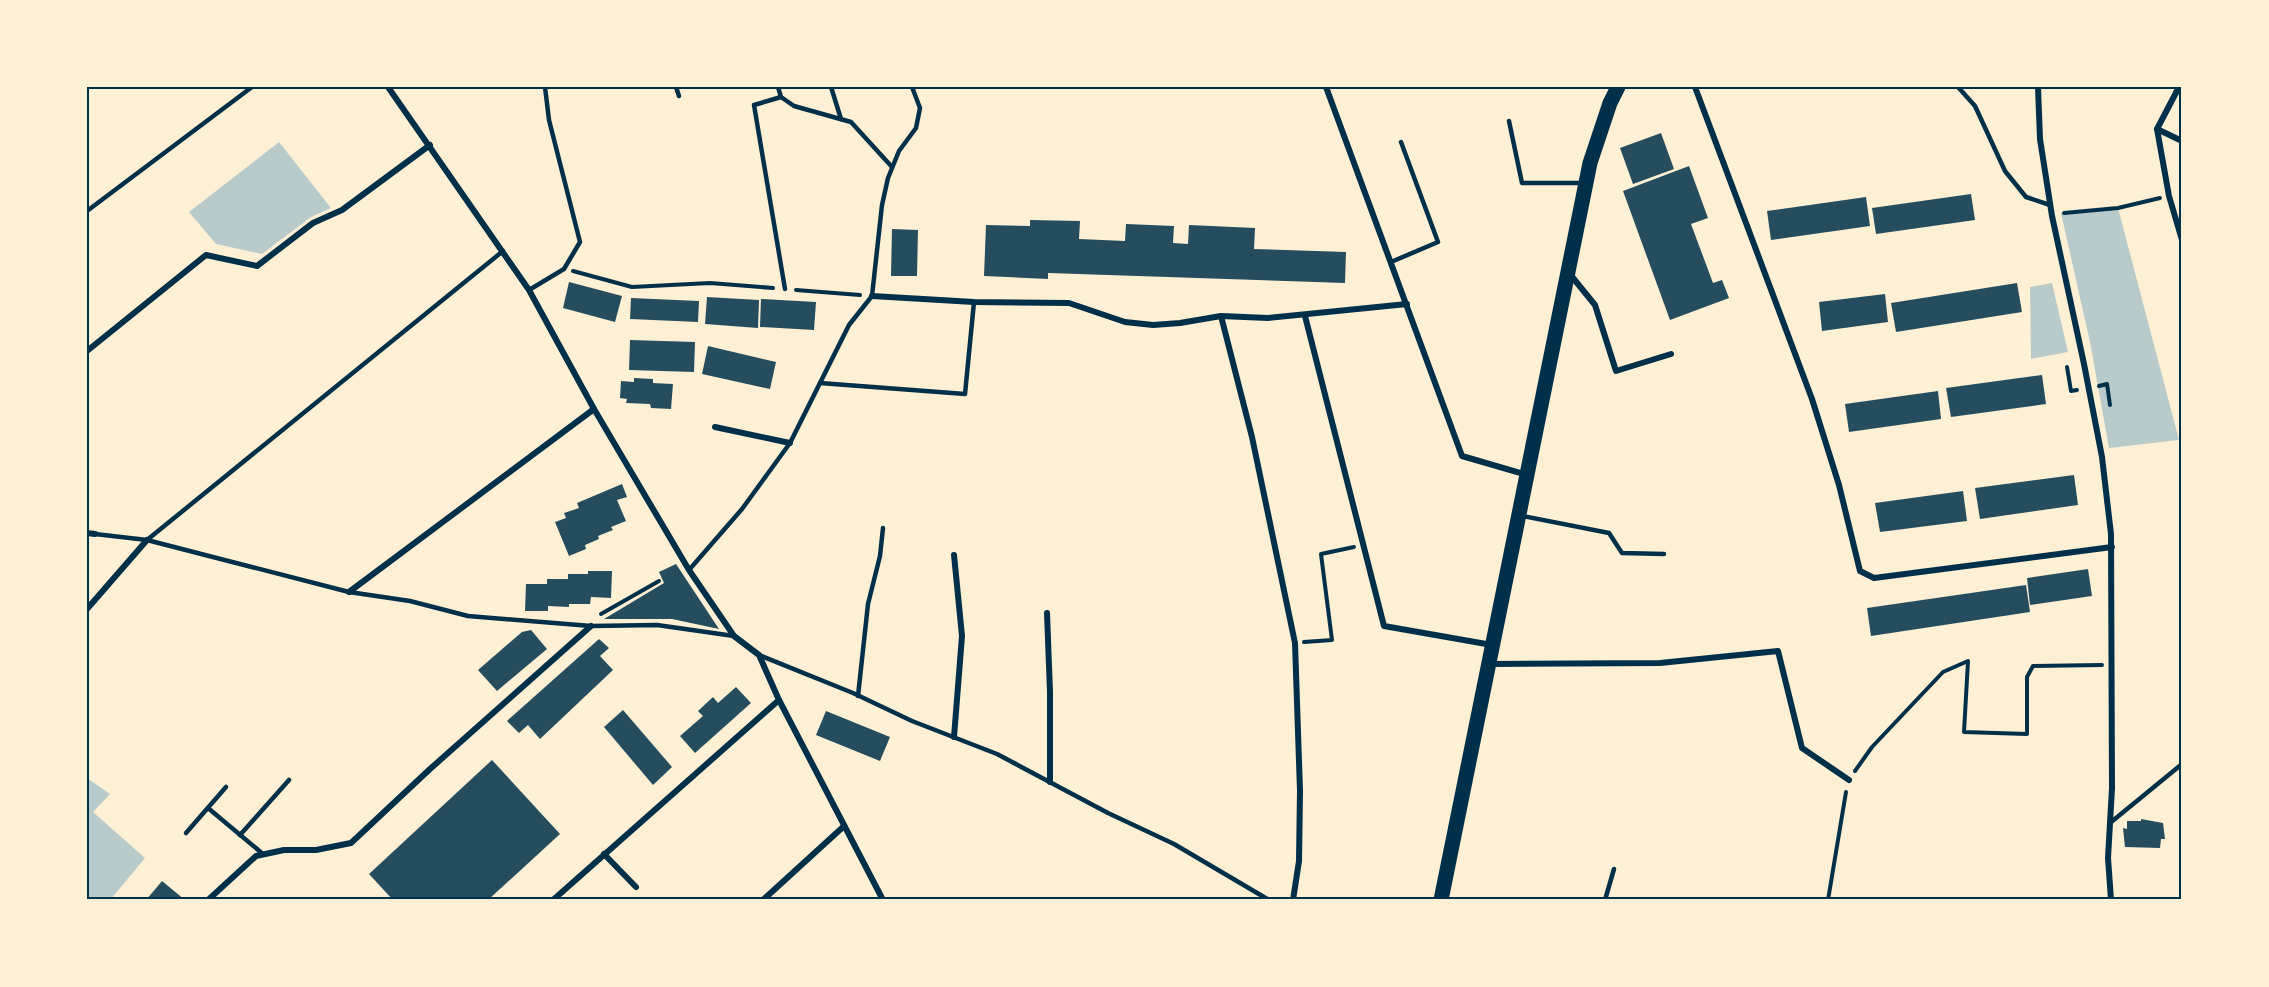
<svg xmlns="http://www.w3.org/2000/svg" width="2269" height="987" font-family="Quicksand,sans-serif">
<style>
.green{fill:#b9caca}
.building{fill:#264d5e}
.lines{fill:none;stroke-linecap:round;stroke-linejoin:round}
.path{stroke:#003049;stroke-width:4}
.service{stroke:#003049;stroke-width:4.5}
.minor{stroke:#003049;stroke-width:6}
.primary{stroke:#003049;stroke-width:15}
.neatline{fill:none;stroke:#003049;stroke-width:2}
</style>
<rect width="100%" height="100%" fill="#fdf0d5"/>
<g class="green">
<path d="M 279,142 L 331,208 L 311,217 L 262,254 L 216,244 L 189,212 Z"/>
<path d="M 2118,208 L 2179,440 L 2109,448 L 2090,342 L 2061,213 Z"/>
<path d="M 2052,283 L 2068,352 L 2031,359 L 2030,287 Z"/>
<path d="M 87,778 L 110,794 L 93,812 L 145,858 L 110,900 L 87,900 Z"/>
</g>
<g class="building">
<path d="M 1661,133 L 1674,169 L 1633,184 L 1620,148 Z"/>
<path d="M 1689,166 L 1708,218 L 1691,224 L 1713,283 L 1722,280 L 1729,298 L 1670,320 L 1623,191 Z"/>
<path d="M 1971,194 L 1975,220 L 1876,234 L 1872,208 Z"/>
<path d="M 1866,197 L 1870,226 L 1771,240 L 1767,211 Z"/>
<path d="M 1030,220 L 1080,221 L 1079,239 L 1125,241 L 1126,224 L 1174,226 L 1173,243 L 1188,244 L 1189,225 L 1255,228 L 1254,249 L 1346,252 L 1345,283 L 1048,273 L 1048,279 L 984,276 L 986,225 L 1030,226 Z"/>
<path d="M 892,229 L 918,230 L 917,276 L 891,276 Z"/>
<path d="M 569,282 L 622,296 L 615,322 L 563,308 Z"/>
<path d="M 2017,283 L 2022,312 L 1896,332 L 1891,303 Z"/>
<path d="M 1885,294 L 1888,322 L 1822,331 L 1819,302 Z"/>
<path d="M 707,297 L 759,300 L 758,328 L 705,324 Z"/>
<path d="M 631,298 L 699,301 L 698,322 L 630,319 Z"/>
<path d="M 761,299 L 816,302 L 814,330 L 760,327 Z"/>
<path d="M 630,340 L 695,342 L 694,372 L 629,370 Z"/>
<path d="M 708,346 L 776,362 L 770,389 L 702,374 Z"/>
<path d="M 2042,375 L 2046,404 L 1951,417 L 1946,388 Z"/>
<path d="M 634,378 L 653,379 L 653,383 L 673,384 L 671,409 L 651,408 L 650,404 L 626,403 L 627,399 L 620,398 L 621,381 L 634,382 Z"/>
<path d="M 1938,391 L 1941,419 L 1849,432 L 1845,404 Z"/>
<path d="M 2074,475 L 2078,505 L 1980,519 L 1975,488 Z"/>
<path d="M 622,484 L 627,497 L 617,500 L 626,521 L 611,527 L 613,530 L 598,536 L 599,539 L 585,545 L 586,549 L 569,556 L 555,522 L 566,518 L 564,513 L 579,508 L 577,503 Z"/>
<path d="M 1963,491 L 1967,521 L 1880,532 L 1875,503 Z"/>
<path d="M 676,564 L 719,629 L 672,619 L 604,619 L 664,583 L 659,572 Z"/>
<path d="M 2088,569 L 2092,596 L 2030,605 L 2027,578 Z"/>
<path d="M 588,571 L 612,571 L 611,598 L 591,597 L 590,604 L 569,604 L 569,607 L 548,606 L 548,611 L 525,611 L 526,584 L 547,584 L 547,579 L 568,579 L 568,574 L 588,574 Z"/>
<path d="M 2026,585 L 2030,612 L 1871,636 L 1867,608 Z"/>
<path d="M 531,630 L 547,649 L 497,691 L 478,670 L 522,632 Z"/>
<path d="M 599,639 L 609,648 L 600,656 L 613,670 L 540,739 L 528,725 L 519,733 L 507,721 Z"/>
<path d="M 736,687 L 751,703 L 695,753 L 680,736 L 703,716 L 698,711 L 713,697 L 718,703 Z"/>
<path d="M 623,710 L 672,767 L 653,785 L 604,727 Z"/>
<path d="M 826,711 L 890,737 L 880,761 L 816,735 Z"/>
<path d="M 492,760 L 560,834 L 488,900 L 393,900 L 369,874 Z"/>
<path d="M 2141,819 L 2163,823 L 2165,839 L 2161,839 L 2160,848 L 2125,847 L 2123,828 L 2127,829 L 2127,821 L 2141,821 Z"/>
<path d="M 162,881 L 185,900 L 146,900 Z"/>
</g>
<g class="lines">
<g class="path">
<path d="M 2064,213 L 2118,208 L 2160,198"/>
<path d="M 573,271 L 632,287 L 710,283 L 773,288"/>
<path d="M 796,290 L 860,295"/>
<path d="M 2067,367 L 2071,391 L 2077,390"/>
<path d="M 2099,386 L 2107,384 L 2110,405"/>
<path d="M 601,614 L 659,581"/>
<path d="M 1304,642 L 1332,640 L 1321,554 L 1354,547"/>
<path d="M 1855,771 L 1872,747 L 1943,672 L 1968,661 L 1964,732 L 2027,734 L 2027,677 L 2033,666 L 2102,665"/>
<path d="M 1828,900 L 1846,792"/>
</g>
<g class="service">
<path d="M 676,87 L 679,96"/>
<path d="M 778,87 L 781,97 L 794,106 L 851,122 L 892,167"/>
<path d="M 831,87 L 841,119"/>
<path d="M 1958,87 L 1975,106 L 2005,171 L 2026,197 L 2050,205"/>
<path d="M 781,97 L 754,105 L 785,289"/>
<path d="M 1509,121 L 1522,183 L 1584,183"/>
<path d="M 87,211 L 252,87"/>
<path d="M 1391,262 L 1438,242 L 1401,142"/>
<path d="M 529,290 L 564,269 L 580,242 L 549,120 L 545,87"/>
<path d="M 820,383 L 965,394 L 974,302"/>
<path d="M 1523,516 L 1609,533 L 1622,553 L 1664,554"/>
<path d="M 95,534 L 147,540 L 349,592 L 410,601 L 468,616 L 591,626 L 657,625 L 734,636"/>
<path d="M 147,540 L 503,251"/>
<path d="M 689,570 L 742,509 L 790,443 L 849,325 L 872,296 L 882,205 L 888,178 L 899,151 L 916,128 L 920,108 L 912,87"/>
<path d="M 759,655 L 853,693 L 912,721 L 997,754 L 1108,813 L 1174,844 L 1269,900"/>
<path d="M 858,696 L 868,604 L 880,556 L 883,528"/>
<path d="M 208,808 L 263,854"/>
<path d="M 2110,823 L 2182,764"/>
<path d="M 186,833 L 226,787"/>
<path d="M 240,835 L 289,780"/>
<path d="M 1605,900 L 1614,869"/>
</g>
<g class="minor">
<path d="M 388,87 L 529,290 L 594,409 L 689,570 L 734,636 L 759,655 L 779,700 L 883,900"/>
<path d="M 1326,87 L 1462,456 L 1527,475"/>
<path d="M 1695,87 L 1812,399 L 1839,485 L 1860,571 L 1874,578 L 2112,547"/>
<path d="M 2038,87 L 2040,139 L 2052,216 L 2084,364 L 2102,457 L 2111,534 L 2112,788 L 2108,858 L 2111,900"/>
<path d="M 2179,87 L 2157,129 L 2169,196 L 2182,240"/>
<path d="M 2157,129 L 2182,141"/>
<path d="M 1569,273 L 1595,305 L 1616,371 L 1671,354"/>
<path d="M 872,296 L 974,302 L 1069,303 L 1125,322 L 1153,325 L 1180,323 L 1221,316 L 1268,318 L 1407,304"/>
<path d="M 1221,316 L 1252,437 L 1295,643 L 1300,791 L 1299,861 L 1293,900"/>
<path d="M 1305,316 L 1384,626 L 1492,645"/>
<path d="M 87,351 L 206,255 L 257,266 L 313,223 L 342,210 L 430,145"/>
<path d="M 715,427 L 790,443"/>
<path d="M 87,533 L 95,534"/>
<path d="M 954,555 L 962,636 L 954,737"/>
<path d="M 349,592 L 594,409"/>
<path d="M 87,609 L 147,540"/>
<path d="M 1047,613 L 1050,692 L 1050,782"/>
<path d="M 1490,664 L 1660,663 L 1778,651 L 1802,748 L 1849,780"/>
<path d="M 604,854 L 636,887"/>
<path d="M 208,900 L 256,856 L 284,850 L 316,850 L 351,843 L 430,769 L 591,626"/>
<path d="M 553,900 L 779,700"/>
<path d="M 763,900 L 843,827"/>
</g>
<path class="primary" d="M 1441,900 L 1590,163 L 1610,103 L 1618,87"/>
</g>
<rect width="2269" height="987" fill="none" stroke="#fdf0d5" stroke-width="177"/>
<rect x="88" y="88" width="2092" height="810" class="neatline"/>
</svg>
